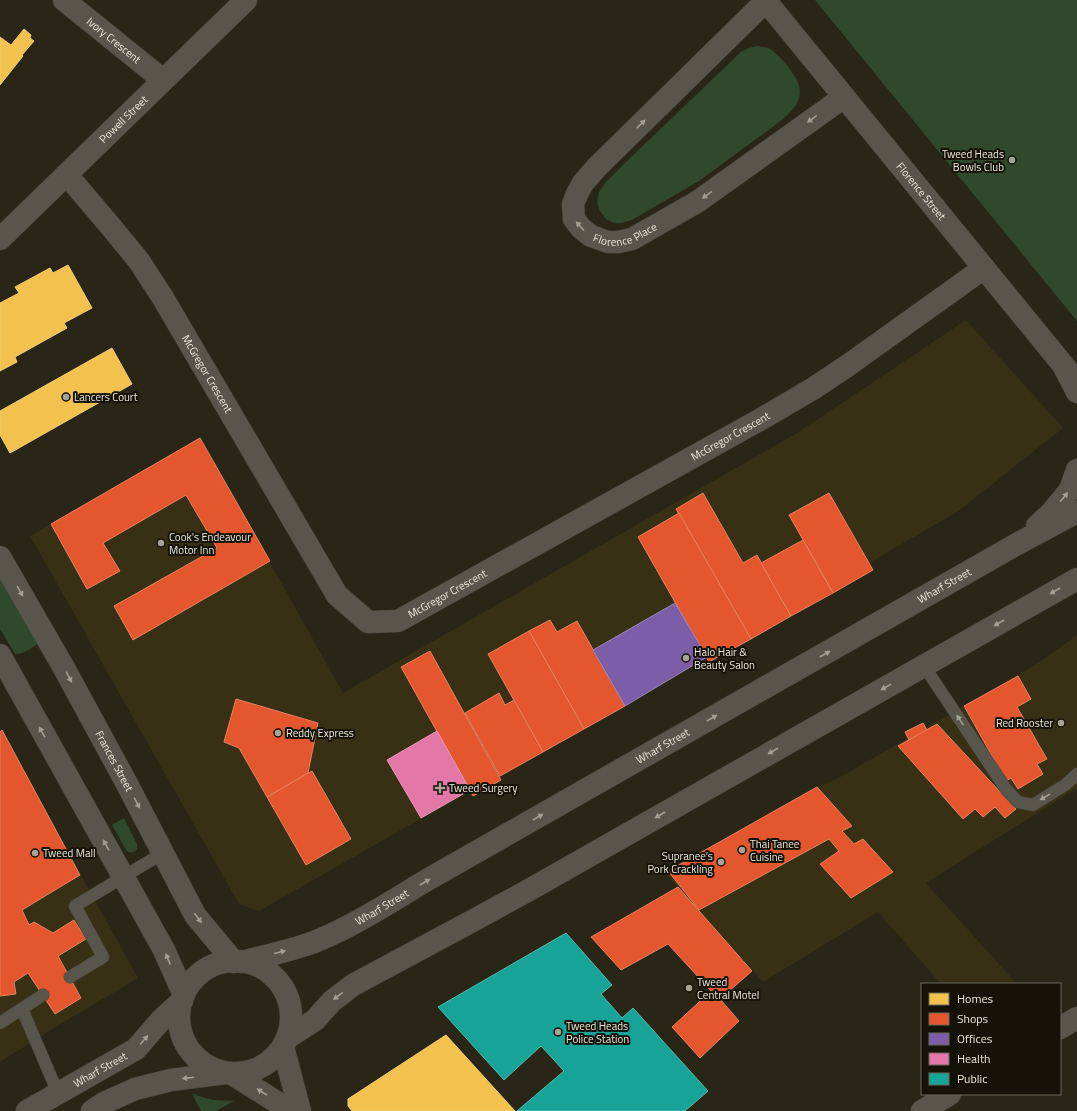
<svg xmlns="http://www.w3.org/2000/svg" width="1077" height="1111" font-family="'Titillium Web',sans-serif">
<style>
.built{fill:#373014}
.green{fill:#30492d}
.homes{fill:#f2c14e;stroke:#f0cd78}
.shops{fill:#e4572e;stroke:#e68262}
.offices{fill:#7b5ea7;stroke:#9d87b6}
.health{fill:#e377a8;stroke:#e599b7}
.public{fill:#17a398;stroke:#57b8ac}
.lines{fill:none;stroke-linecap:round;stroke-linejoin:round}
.service-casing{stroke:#454238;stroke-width:13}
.minor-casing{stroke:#454238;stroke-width:23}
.tertiary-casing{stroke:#454238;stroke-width:23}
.secondary-casing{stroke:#454238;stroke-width:23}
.service{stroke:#58564c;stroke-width:12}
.minor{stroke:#58564c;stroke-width:22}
.tertiary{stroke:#58564c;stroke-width:22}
.secondary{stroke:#58564c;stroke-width:22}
.oneway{fill:#a29f93}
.poi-dot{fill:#a7a496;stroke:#151309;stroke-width:1.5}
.labels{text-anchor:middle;stroke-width:4;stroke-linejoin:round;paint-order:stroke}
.street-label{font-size:11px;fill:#ebe8da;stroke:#151309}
.poi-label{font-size:11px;fill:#ebe8da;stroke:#151309;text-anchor:start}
</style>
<rect width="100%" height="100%" fill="#292618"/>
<g class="built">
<path d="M 966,320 L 1063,428 L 957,512 L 543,752 L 417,821 L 259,911 L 239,904 L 30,536 L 200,438 L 343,693 L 797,433 Z"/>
<path d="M 1077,635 L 1077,788 L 926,883 L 1017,984 L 941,984 L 878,912 L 763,982 L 667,875 L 817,787 L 835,780 L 1040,662 Z"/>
<path d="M 0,729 L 138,978 L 49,1031 L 0,1062 Z"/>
</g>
<g class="green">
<path d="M 815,0 L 1077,0 L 1077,321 Z"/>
<path d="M 757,46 C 762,47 766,47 770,49 C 776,52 792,70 795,77 C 799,82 801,92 799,98 C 797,107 788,114 782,120 L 699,181 L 632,220 L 622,223 L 614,223 L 606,219 L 600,211 L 597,202 L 599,192 L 606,182 L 627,161 L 742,51 L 752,47 Z"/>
<path d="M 0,576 L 38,643 C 33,648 22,655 15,654 L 0,629 Z"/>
<path d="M 124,818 L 137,844 L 137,849 C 134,853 130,854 126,850 L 112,825 Z"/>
<path d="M 192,1094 L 213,1100 L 234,1101 L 216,1111 L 201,1111 Z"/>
</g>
<g class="homes">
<path d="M 24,29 L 31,35 L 30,38 L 34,41 L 22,55 L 23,56 L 0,85 L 0,37 L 11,45 Z"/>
<path d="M 68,265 L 92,308 L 64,323 L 67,328 L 15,357 L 17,362 L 0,371 L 0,303 L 19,293 L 15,287 L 50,268 L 53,273 Z"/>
<path d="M 112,348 L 132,384 L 10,453 L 0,435 L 0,411 Z"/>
<path d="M 446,1035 L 515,1111 L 352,1111 L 348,1106 L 348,1099 Z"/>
</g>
<g class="shops">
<path d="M 200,438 L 270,561 L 133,640 L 114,606 L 217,548 L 186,495 L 103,543 L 120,571 L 87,589 L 51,524 Z"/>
<path d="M 703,493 L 743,563 L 757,555 L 791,616 L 751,639 L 676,509 Z"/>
<path d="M 829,493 L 873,570 L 833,593 L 789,515 Z"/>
<path d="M 679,513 L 751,639 L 709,662 L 638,537 Z"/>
<path d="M 803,540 L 833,593 L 791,616 L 761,563 Z"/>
<path d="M 550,620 L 557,632 L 577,621 L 625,706 L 584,729 L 529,631 Z"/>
<path d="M 529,631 L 584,729 L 543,752 L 488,654 Z"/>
<path d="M 430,651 L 501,780 L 473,796 L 401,667 Z"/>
<path d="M 1018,676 L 1031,699 L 1017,707 L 1047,759 L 1037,764 L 1043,774 L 1018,789 L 1011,778 L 1006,781 L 964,706 Z"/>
<path d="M 499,693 L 505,705 L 514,700 L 543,752 L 500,776 L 465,713 Z"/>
<path d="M 236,699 L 318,723 L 308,773 L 267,797 L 239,748 L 224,742 Z"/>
<path d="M 923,723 L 934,742 L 915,752 L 905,732 Z"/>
<path d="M 937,724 L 1016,809 L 1005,818 L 995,807 L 983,817 L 975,809 L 963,819 L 898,746 Z"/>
<path d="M 2,730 L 80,875 L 22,910 L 29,925 L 34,922 L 53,933 L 74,920 L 86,939 L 58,956 L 81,998 L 55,1014 L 28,973 L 14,982 L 16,994 L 0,996 L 0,732 Z"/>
<path d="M 312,771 L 351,839 L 306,865 L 267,797 Z"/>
<path d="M 817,787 L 852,826 L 842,831 L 854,844 L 863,839 L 893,872 L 851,898 L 820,864 L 839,851 L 829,839 L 699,910 L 668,871 Z"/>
<path d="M 678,887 L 752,971 L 720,999 L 739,1021 L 700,1058 L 672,1027 L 711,991 L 668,944 L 621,970 L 591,937 Z"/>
</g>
<path class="offices" d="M 675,603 L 707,657 L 625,706 L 593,650 Z"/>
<path class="health" d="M 437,731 L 470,790 L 421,818 L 387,760 Z"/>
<path class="public" d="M 566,933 L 612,985 L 601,994 L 622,1018 L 633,1008 L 708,1091 L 685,1111 L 517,1111 L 564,1071 L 541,1046 L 504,1080 L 438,1007 Z"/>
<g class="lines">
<g class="service-casing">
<g id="service">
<path d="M 924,666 L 1006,789 L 1018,802 L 1033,805 L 1065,785 L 1077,774"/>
<path d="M 70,977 L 103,957 L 75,906 L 163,853"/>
<path d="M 22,1009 L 58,1093"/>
<path d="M 0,1023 L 43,995"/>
</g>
</g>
<g class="minor-casing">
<g id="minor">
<path id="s1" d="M 64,0 L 163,80"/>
<path id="s2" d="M 766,1 L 597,167 L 583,183 L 577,194 L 573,204 L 574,219 L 581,228 L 591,236 L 608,242 L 618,242 L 632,239 L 697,202 L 844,97"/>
<path id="s3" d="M 67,175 L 112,228 L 139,261 L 163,298 L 337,595 L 368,622 L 398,621 L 763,418 L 814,388 L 847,366 L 984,268"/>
<path id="s4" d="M 0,239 L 246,0"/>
<path id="s5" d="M 0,557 L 64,668 L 127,784 L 195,915 L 234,962"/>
<path d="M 0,655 L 164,950 L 184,995"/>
<path d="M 1060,1028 L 1077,1018"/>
<path d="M 283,1047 L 300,1111"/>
<path d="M 232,1074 L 291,1111"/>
<path d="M 922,1111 L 950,1094"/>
</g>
</g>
<g class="tertiary-casing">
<g id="tertiary">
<path id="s6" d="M 765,0 L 1077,382"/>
</g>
</g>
<g class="secondary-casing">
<g id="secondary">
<path d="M 1064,367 L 1077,392"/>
<path d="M 1037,526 L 1051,513 L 1070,490 L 1077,470"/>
<circle cx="235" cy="1017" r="56"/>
<path id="s7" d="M 242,962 C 268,955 295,950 319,940 C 357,924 392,901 427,880 L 1017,544 L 1077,512"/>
<path d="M 287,1038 L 315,1020 L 332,1001 L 353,985 L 476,919 L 529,890 L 1077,579"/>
<path id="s8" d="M 27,1111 L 136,1049 L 162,1019 L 182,1001"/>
<path d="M 92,1111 L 104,1103 L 135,1089 L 171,1080 L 226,1073"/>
</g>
</g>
<use href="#service" class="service"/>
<use href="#minor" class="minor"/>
<use href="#tertiary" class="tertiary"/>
<use href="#secondary" class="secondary"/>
</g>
<defs><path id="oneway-solid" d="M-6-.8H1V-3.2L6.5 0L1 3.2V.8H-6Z"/></defs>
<g class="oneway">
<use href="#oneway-solid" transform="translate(812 119) rotate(144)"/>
<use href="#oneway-solid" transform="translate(641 124) rotate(-44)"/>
<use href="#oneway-solid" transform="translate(707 195) rotate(144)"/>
<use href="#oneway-solid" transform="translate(580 226) rotate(-132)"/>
<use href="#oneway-solid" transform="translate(1064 497) rotate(-51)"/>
<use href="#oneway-solid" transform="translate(20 591) rotate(60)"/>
<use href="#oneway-solid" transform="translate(1055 591) rotate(150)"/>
<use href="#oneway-solid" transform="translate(999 623) rotate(150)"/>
<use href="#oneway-solid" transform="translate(825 654) rotate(-30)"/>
<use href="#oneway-solid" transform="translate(69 677) rotate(62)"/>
<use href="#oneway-solid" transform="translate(886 687) rotate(151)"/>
<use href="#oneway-solid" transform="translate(712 718) rotate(-30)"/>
<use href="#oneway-solid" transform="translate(960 720) rotate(-123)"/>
<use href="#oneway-solid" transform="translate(42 732) rotate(-119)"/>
<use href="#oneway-solid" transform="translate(773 751) rotate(150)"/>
<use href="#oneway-solid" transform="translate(1045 797) rotate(149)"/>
<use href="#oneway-solid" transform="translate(137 803) rotate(62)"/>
<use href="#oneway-solid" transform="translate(660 815) rotate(150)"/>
<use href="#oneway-solid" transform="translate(538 817) rotate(-30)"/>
<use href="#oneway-solid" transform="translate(106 845) rotate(-119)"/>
<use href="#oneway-solid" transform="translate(425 882) rotate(-30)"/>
<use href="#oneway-solid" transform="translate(198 918) rotate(53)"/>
<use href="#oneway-solid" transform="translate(280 952) rotate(-14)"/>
<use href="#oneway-solid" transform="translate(168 959) rotate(-113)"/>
<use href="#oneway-solid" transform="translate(338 996) rotate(142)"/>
<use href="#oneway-solid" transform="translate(144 1040) rotate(-49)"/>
<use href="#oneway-solid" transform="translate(188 1078) rotate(173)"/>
<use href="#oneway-solid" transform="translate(262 1092) rotate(-148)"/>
</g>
<g class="poi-dot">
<circle cx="1012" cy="160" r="4"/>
<circle cx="66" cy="397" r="4"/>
<circle cx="161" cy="543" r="4"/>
<circle cx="686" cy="658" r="4"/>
<circle cx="1061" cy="723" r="4"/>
<circle cx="278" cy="733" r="4"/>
<path d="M438 782h4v4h4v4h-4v4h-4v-4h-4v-4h4z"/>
<circle cx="742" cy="850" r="4"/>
<circle cx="35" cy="853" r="4"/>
<circle cx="721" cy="862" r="4"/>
<circle cx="689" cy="988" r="4"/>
<circle cx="558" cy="1032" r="4"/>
</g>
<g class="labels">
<g class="street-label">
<text dy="4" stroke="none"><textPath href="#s1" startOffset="64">Ivory Crescent</textPath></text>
<text dy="4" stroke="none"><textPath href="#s4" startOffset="172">Powell Street</textPath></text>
<text dy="4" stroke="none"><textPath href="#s6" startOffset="247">Florence Street</textPath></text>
<text dy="4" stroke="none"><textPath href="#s2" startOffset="357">Florence Place</textPath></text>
<text dy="4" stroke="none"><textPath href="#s3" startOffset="244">McGregor Crescent</textPath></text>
<text dy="4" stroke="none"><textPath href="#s3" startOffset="952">McGregor Crescent</textPath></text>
<text dy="4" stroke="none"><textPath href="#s7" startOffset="799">Wharf Street</textPath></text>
<text dy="4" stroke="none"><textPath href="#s3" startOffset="628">McGregor Crescent</textPath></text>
<text dy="4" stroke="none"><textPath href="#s7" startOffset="475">Wharf Street</textPath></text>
<text dy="4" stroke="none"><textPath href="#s5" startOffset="234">Frances Street</textPath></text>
<text dy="4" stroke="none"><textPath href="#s7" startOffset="151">Wharf Street</textPath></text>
<text dy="4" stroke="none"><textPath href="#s8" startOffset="84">Wharf Street</textPath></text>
</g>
<g class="poi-label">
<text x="1004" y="158" text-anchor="end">Tweed Heads<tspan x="1004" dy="13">Bowls Club</tspan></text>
<text x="74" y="401">Lancers Court</text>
<text x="169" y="541">Cook's Endeavour<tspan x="169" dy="13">Motor Inn</tspan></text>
<text x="694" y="656">Halo Hair &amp;<tspan x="694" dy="13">Beauty Salon</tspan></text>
<text x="1053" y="727" text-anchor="end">Red Rooster</text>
<text x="286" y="737">Reddy Express</text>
<text x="449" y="792">Tweed Surgery</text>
<text x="750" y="848">Thai Tanee<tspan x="750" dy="13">Cuisine</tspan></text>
<text x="43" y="857">Tweed Mall</text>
<text x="713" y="860" text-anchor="end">Supranee’s<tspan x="713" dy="13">Pork Crackling</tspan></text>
<text x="697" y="986">Tweed<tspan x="697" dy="13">Central Motel</tspan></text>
<text x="566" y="1030">Tweed Heads<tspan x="566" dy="13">Police Station</tspan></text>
</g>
</g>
<rect x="921" y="983" width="140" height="112" fill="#151309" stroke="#6b685d"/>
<rect x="929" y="993" width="20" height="12" fill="#f2c14e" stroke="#6b685d"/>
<text x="957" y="1003" font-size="12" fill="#ebe8da">Homes</text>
<rect x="929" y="1013" width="20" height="12" fill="#e4572e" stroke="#6b685d"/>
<text x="957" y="1023" font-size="12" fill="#ebe8da">Shops</text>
<rect x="929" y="1033" width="20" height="12" fill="#7b5ea7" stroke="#6b685d"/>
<text x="957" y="1043" font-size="12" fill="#ebe8da">Offices</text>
<rect x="929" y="1053" width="20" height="12" fill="#e377a8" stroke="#6b685d"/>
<text x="957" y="1063" font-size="12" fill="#ebe8da">Health</text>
<rect x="929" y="1073" width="20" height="12" fill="#17a398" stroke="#6b685d"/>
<text x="957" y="1083" font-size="12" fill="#ebe8da">Public</text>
</svg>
